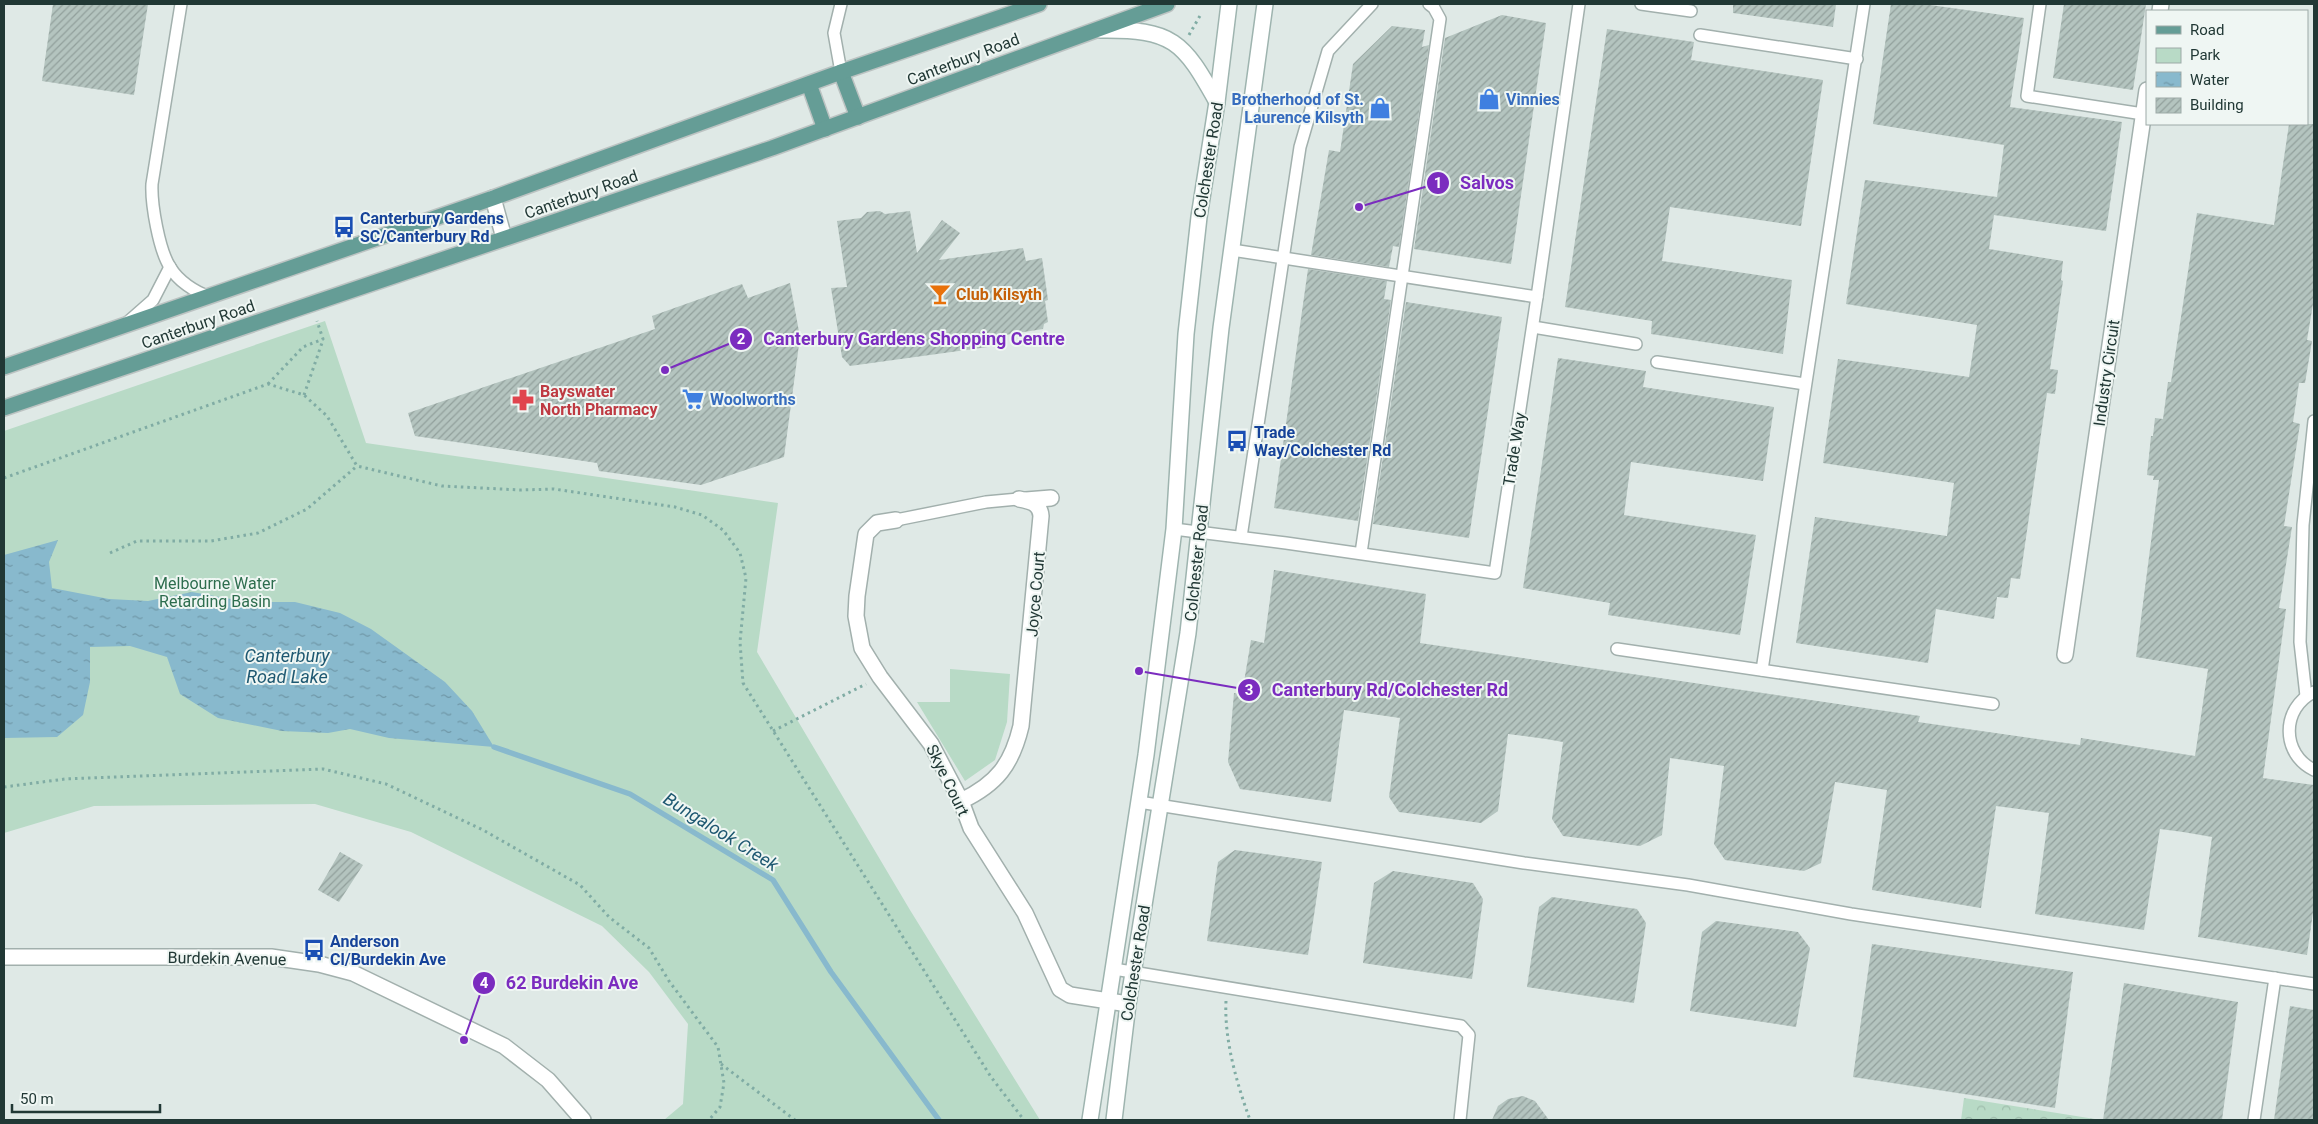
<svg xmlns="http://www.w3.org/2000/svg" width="2318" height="1124" font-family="Roboto,sans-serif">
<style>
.green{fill:#b8dac6}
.forest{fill:url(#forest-crowns)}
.water{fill:url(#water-ripples)}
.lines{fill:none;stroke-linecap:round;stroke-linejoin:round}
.stream{stroke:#88b9cd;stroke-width:5.5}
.building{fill:url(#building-hatch)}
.service-casing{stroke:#a2b0ad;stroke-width:14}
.minor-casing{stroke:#a2b0ad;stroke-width:18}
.secondary-casing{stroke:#9eb4af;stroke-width:18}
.primary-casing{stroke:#bcc3c2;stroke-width:18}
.path{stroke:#80aca4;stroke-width:3;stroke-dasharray:2.5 4;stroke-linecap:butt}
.service{stroke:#fff;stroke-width:11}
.minor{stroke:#fff;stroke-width:15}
.secondary{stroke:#fff;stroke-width:15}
.primary{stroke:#659d96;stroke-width:15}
.labels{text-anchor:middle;stroke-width:4;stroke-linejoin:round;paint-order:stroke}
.street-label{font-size:16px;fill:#213835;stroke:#eff6f3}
.shop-label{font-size:16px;font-weight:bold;fill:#366cbe;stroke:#eff6f3;text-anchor:start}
.transit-label{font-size:16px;font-weight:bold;fill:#164399;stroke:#eff6f3;text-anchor:start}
.food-label{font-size:16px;font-weight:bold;fill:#c56008;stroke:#eff6f3;text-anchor:start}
.health-label{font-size:16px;font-weight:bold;fill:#be3a42;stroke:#eff6f3;text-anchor:start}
.park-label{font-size:16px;fill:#2d6d4e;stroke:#eff6f3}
.water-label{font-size:18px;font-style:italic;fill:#1e5871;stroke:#eff6f3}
.leader{fill:none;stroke:#7b2cbf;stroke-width:2}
.callout-dot{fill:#7b2cbf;stroke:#eff6f3;stroke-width:2}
.mark-label{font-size:15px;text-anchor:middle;font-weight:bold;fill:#fff}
.callout-label{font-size:18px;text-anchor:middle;font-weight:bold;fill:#7b2cbf;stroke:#eff6f3;stroke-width:4;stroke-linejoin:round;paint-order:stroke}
</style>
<defs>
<pattern id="forest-crowns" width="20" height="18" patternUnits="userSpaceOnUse" patternTransform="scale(1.25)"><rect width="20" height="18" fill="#b8dac6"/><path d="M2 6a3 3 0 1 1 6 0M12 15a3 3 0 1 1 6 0" fill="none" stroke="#9ebcab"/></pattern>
<pattern id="water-ripples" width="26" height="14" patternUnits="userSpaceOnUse" patternTransform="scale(1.25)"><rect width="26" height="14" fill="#88b9cd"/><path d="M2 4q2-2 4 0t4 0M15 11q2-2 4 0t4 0" fill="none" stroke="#6f97a7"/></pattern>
<pattern id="building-hatch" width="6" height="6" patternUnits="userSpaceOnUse" patternTransform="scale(1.25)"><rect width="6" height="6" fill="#b4c4bf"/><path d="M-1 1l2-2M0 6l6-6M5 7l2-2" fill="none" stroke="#92a09c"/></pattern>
</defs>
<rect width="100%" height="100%" fill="#dfe9e6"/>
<g class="green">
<path d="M 325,321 L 366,443 L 778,503 L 757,652 L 910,910 L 1040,1120 L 664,1120 L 683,1104 L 688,1024 L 649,972 L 602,926 L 411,832 L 315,804 L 94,806 L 4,833 L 4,431 Z"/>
<path d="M 950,669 L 1010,674 L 1007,722 L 995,760 L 965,781 L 917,702 L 950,702 Z"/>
</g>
<path class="forest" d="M 1964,1098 L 2101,1120 L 1961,1120 Z"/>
<path class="water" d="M 58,540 L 49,562 L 52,588 L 109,599 L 148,601 L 192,592 L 248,602 L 295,602 L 340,613 L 371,629 L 445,682 L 472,711 L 494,747 L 389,738 L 350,729 L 328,733 L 282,731 L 218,718 L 180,694 L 167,657 L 130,646 L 90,647 L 90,682 L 83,715 L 57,737 L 4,738 L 4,555 Z"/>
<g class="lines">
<path class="stream" d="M 494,747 L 630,794 L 773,880 L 831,972 L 939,1120"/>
</g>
<g class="building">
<path d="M 53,4 L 148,4 L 134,95 L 42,81 Z"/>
<path d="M 1733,4 L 1836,4 L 1833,27 L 1733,13 Z"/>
<path d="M 1891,4 L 1923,4 L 2024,18 L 2010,107 L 2122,122 L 2106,231 L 1994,215 L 1989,249 L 2063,261 L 2061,280 L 2063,281 L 2050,369 L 2058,370 L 2055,394 L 2047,393 L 2020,579 L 2011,578 L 2008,598 L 1997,597 L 1994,619 L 1936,609 L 1928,663 L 1796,643 L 1815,517 L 1947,536 L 1954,483 L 1823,463 L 1838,359 L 1969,377 L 1977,325 L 1846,304 L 1865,180 L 1997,197 L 2004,145 L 1873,124 Z"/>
<path d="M 2064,4 L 2146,4 L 2133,90 L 2053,78 Z"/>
<path d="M 1502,15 L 1546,23 L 1511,264 L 1414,249 L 1445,38 Z"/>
<path d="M 1392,26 L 1425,30 L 1422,47 L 1429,45 L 1399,247 L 1393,246 L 1389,267 L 1311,255 L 1329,150 L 1340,152 L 1353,64 Z"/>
<path d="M 1607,29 L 1694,42 L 1691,60 L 1823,80 L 1801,226 L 1670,207 L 1662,261 L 1792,280 L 1783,354 L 1651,334 L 1652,321 L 1565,307 Z"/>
<path d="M 2289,124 L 2314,124 L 2314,298 L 2307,340 L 2312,341 L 2305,383 L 2299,383 L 2293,422 L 2300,424 L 2284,526 L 2292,527 L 2279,608 L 2286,609 L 2263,778 L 2314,785 L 2314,905 L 2307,955 L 2198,937 L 2212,837 L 2183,832 L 2160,829 L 2144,930 L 2035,914 L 2049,813 L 1996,806 L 1981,908 L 1872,890 L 1887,790 L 1835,782 L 1821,863 L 1804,871 L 1725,860 L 1714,844 L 1724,766 L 1670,758 L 1662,835 L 1640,846 L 1563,836 L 1552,819 L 1563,742 L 1546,739 L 1508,734 L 1498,811 L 1481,823 L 1399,812 L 1389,797 L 1400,718 L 1344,710 L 1331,802 L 1240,789 L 1228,762 L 1234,693 L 1242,694 L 1251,640 L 1264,643 L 1274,570 L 1426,594 L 1420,643 L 1920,716 L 1918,722 L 2080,745 L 2081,738 L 2195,756 L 2208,669 L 2136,657 L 2159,480 L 2153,480 L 2154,476 L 2147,475 L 2151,436 L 2153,436 L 2155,418 L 2163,419 L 2168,382 L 2171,382 L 2197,213 L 2274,225 Z"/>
<path d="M 880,211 L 885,214 L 910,211 L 917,253 L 942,220 L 960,233 L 939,260 L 1023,248 L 1026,261 L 1042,258 L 1048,300 L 1045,301 L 1048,322 L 1044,324 L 1043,329 L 999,336 L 995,346 L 850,366 L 842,357 L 831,288 L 847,287 L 837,221 L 861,218 L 867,212 Z"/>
<path d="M 1308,269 L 1387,281 L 1384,299 L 1391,300 L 1358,521 L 1274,508 Z"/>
<path d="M 790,283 L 800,337 L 784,457 L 701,485 L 599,471 L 597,463 L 415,436 L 408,413 L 655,329 L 652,316 L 742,284 L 748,298 Z"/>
<path d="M 1406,302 L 1502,317 L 1469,538 L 1373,524 Z"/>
<path d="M 1558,358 L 1646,371 L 1643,387 L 1774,407 L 1763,481 L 1631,462 L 1624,515 L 1756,535 L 1740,635 L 1608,615 L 1610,603 L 1523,588 Z"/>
<path d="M 1235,850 L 1322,862 L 1308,955 L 1207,941 L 1218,862 Z"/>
<path d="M 340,852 L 363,865 L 339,902 L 318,890 Z"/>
<path d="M 1393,871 L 1473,883 L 1483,899 L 1472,979 L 1363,963 L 1374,883 Z"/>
<path d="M 1552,897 L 1637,909 L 1646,923 L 1634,1003 L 1527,987 L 1539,907 Z"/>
<path d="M 1716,921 L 1798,932 L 1810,948 L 1796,1027 L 1690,1011 L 1702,932 Z"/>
<path d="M 1872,944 L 2073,972 L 2055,1108 L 1853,1077 Z"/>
<path d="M 2124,983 L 2238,1002 L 2222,1120 L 2103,1120 Z"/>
<path d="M 2290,1006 L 2314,1010 L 2314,1120 L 2274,1120 Z"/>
<path d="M 1523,1096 L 1535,1101 L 1549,1120 L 1492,1120 L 1498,1106 L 1508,1099 Z"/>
</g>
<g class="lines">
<g class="service-casing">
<g id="service">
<path d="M 181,4 L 152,184 C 151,204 159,250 170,267 C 178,281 195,292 210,297"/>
<path d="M 1641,4 L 1691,11"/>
<path d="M 2040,4 L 2027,96 L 2143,114"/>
<path d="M 1700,35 L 1857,59"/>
<path d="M 841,72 L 834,33 L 841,4"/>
<path d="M 1232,250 L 1537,297"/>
<path d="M 128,322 L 153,300 L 170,267"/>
<path d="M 1533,327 L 1636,344"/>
<path d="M 1657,362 L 1805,384"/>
<path d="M 896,520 L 986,502 L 1019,499"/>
<path d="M 1174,529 L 1286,543 L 1495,573 L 1537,297 L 1579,4"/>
<path d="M 1241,537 L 1300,147 L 1328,51 L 1372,4"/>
<path d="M 1361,553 L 1440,19 L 1434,8 L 1429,4"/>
<path d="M 1617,649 L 1993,704"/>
<path d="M 1762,670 L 1864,4"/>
<path d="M 2314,692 C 2281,708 2281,754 2314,770"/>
<path d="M 2306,696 L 2300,642 L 2303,525 L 2314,421"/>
<path d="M 1139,802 L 1524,863 L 1688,885 L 1851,914 L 2314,984"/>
<path d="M 1114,969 L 1461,1026 L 1469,1035 L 1460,1120"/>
<path d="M 2254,1120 L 2275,978"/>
</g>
</g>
<g class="minor-casing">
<g id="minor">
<path d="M 2160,11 L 2161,4"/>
<path d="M 493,198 L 504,238"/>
<path d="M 1026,500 L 1051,498"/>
<path d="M 896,520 L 877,523 L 866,534 L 857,596 L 856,616 L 862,648 L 880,677 L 931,744 L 961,801 L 971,828 L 1025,913 L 1060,989 L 1070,995 L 1128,1004"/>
<path d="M 2065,655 L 2147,90"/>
<path d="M 961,801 C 997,784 1012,764 1021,726 L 1041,516 C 1040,503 1030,501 1019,499"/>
<path d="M 4,957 L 271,957 L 319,964 L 353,973 L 504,1046 L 548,1080 L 583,1120"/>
</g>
</g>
<g class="secondary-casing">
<g id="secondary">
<path d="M 1100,30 C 1173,29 1183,41 1217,102"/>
<path d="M 1090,1120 L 1146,755 L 1174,529 L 1186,334 L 1199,217 L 1217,102 L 1229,4"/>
<path d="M 1114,1120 L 1128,1004 L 1188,633 L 1221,328 L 1265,4"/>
</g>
</g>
<g class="primary-casing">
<g id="primary">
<path d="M 841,72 L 858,117"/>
<path d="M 809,84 L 825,129"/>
<path d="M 4,367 L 493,198 L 841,72 L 1039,4"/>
<path d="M 4,408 L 772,148 L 1167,4"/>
</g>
</g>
<g class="path">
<path d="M 1189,35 L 1201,14"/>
<path d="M 268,384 L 303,347 L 323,339 L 317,321"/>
<path d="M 304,395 L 323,340"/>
<path d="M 4,478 L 268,384 L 304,395 L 327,416 L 357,466 L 442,486 L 521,490 L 554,489 L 675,507 L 702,515 L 723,530 L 740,553 L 746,578 L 740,642 L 743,683 L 991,1077 L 1024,1120"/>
<path d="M 110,553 L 137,541 L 211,541 L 258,533 L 307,509 L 357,466"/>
<path d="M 773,731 L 866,684"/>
<path d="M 4,787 L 65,779 L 323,769 L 386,784 L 483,830 L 580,885 L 609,917 L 649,948 L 669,981 L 718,1047 L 724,1083 L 720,1107 L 709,1120"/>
<path d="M 1226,1001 C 1224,1040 1237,1084 1250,1120"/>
<path d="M 721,1064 L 795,1120"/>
</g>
<use href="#service" class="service"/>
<use href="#minor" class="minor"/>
<use href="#secondary" class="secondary"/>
<use href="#primary" class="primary"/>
</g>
<defs>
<g id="shop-bare" transform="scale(1.725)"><path d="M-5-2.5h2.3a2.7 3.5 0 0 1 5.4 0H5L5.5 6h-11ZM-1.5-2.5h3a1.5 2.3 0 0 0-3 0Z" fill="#3f7fe0" stroke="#eff6f3" stroke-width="2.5" paint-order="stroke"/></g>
<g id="bus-bare" transform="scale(1.725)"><path d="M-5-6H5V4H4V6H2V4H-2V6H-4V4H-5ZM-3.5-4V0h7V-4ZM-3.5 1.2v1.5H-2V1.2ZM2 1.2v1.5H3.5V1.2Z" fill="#1a4fb4" stroke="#eff6f3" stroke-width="2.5" paint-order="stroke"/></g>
<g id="bar-bare" transform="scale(1.725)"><path d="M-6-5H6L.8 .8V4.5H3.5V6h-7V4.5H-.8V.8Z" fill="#e8710a" stroke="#eff6f3" stroke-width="2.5" paint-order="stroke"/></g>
<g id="supermarket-bare" transform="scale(1.725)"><path d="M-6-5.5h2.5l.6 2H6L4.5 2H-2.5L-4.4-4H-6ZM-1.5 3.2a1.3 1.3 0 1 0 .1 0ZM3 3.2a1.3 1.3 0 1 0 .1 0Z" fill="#3f7fe0" stroke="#eff6f3" stroke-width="2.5" paint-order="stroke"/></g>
<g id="pharmacy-bare" transform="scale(1.725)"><path d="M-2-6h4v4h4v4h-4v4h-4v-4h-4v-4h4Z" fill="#e0444e" stroke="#eff6f3" stroke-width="2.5" paint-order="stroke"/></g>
</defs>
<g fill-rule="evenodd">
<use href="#shop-bare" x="1489" y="99"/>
<use href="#shop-bare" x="1380" y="108"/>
<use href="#bus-bare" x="344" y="227"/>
<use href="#bar-bare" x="940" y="294"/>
<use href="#supermarket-bare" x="693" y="399"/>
<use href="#pharmacy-bare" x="523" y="400"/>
<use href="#bus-bare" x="1237" y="441"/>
<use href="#bus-bare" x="314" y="950"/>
</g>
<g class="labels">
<g class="street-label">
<text transform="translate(963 59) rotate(-21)" y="6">Canterbury Road</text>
<text transform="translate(1208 160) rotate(-81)" y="6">Colchester Road</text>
<text transform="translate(581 194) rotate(-19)" y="6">Canterbury Road</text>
<text transform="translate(198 324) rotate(-19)" y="6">Canterbury Road</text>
<text transform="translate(2106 373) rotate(-82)" y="6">Industry Circuit</text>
<text transform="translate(1514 449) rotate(-81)" y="6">Trade Way</text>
<text transform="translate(1196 563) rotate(-84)" y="6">Colchester Road</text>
<text transform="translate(1035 594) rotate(-85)" y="6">Joyce Court</text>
<text transform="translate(948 780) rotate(64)" y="6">Skye Court</text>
<text transform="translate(227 958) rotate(1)" y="6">Burdekin Avenue</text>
<text transform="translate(1135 963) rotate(-81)" y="6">Colchester Road</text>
</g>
<g class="shop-label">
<text x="1364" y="105" text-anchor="end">Brotherhood of St.<tspan x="1364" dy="18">Laurence Kilsyth</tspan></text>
<text x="1506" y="105">Vinnies</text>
<text x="710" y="405">Woolworths</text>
</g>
<g class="transit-label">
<text x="360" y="224">Canterbury Gardens<tspan x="360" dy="18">SC/Canterbury Rd</tspan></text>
<text x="1254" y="438">Trade<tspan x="1254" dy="18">Way/Colchester Rd</tspan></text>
<text x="330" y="947">Anderson<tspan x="330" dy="18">Cl/Burdekin Ave</tspan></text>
</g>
<g class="food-label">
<text x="956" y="300">Club Kilsyth</text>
</g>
<g class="health-label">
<text x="540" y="397">Bayswater<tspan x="540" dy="18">North Pharmacy</tspan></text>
</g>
<g class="park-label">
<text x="215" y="589">Melbourne Water<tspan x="215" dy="18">Retarding Basin</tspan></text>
</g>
<g class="water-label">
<text x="287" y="662">Canterbury<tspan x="287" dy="21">Road Lake</tspan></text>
<text transform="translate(721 832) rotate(32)" y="6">Bungalook Creek</text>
</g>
</g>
<path class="leader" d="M1359 207L1438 183M665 370L741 339M1139 671L1249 690M464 1040L484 983"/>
<g class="callout-dot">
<circle cx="1359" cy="207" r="5"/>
<circle cx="665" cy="370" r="5"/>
<circle cx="1139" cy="671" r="5"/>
<circle cx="464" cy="1040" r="5"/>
<circle cx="1438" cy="183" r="12"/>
<circle cx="741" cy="339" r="12"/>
<circle cx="1249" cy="690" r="12"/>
<circle cx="484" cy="983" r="12"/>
</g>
<g class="mark-label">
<text x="1438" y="188">1</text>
<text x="741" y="344">2</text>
<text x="1249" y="695">3</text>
<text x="484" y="988">4</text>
</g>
<g class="callout-label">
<text x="1487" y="189">Salvos</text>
<text x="914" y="345">Canterbury Gardens Shopping Centre</text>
<text x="1390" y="696">Canterbury Rd/Colchester Rd</text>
<text x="572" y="989">62 Burdekin Ave</text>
</g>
<rect width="2318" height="1124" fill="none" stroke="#213835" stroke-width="10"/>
<rect x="2146" y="10" width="162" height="115" fill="#eff6f3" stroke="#9daaa7"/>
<rect x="2156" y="26" width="25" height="8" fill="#659d96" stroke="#9daaa7"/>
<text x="2190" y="35" font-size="15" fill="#213835">Road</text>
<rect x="2156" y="48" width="25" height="15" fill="#b8dac6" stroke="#9daaa7"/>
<text x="2190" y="60" font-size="15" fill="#213835">Park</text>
<rect x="2156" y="72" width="25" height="15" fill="url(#water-ripples)" stroke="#9daaa7"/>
<text x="2190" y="85" font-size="15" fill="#213835">Water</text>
<rect x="2156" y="98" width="25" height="15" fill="url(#building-hatch)" stroke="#9daaa7"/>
<text x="2190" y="110" font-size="15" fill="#213835">Building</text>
<path d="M12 1104v8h148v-8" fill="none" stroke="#213835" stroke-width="2.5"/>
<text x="20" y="1104" font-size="15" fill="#213835" stroke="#eff6f3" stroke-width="4" paint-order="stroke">50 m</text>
</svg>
